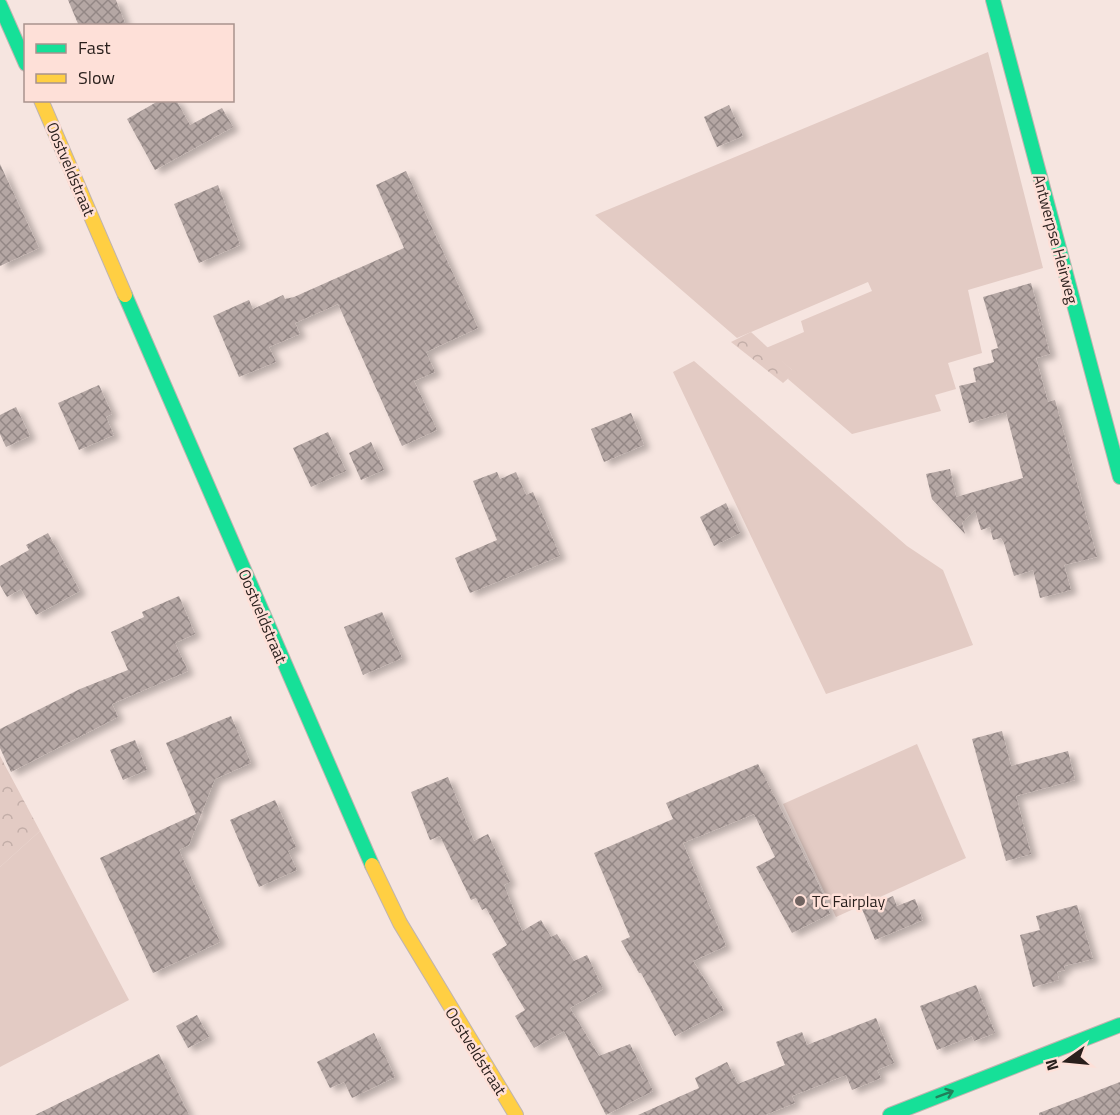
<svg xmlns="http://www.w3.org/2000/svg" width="1120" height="1115" font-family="'Titillium Web',sans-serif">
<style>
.grass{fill:#e3cbc4}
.forest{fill:url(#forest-crowns)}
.building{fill:url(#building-cross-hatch);filter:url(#shadow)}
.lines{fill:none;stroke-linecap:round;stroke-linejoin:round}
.fast-casing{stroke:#c0b4b0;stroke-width:16}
.slow-casing{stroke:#c0b4b0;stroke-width:16}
.fast{stroke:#16e098;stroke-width:14}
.slow{stroke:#ffcf43;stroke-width:14}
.oneway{stroke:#20805a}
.poi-dot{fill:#716461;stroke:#fee0d8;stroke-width:2}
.labels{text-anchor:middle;stroke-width:5;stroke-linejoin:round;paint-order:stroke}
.street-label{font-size:16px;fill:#291f1c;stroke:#fee0d8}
.poi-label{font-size:16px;fill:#291f1c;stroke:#fee0d8;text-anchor:start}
</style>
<defs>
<pattern id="forest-crowns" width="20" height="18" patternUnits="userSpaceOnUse" patternTransform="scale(1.5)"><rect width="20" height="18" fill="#e3cbc4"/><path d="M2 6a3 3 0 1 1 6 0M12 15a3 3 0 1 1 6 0" fill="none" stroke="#c3aea8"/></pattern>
<pattern id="building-cross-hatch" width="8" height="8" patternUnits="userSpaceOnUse" patternTransform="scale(1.5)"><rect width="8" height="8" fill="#b5a7a4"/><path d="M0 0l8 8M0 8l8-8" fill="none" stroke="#938785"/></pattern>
<filter id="shadow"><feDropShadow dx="6" dy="4" stdDeviation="3" flood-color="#0004"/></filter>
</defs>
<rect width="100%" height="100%" fill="#f6e5e0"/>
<g class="grass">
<path d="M 988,52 L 1043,268 L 968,290 L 982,353 L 948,363 L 956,389 L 935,395 L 941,411 L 852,434 L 788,379 L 792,370 L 766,348 L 804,332 L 801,321 L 872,291 L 868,282 L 737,338 L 595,215 Z"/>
<path d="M 694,361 L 907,546 L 943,570 L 973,645 L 826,694 L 673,372 Z"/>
<path d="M 917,744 L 966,858 L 836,917 L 783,804 Z"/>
<path d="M 40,831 L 129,1000 L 0,1067 L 0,867 Z"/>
</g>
<g class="forest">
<path d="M 751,332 L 792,370 L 792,375 L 783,383 L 731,342 Z"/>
<path d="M 0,756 L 40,831 L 0,867 Z"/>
</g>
<g class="building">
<path d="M 68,0 L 116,0 L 126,26 L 79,26 Z"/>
<path d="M 160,100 L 176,100 L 190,125 L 222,108 L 233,127 L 155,170 L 127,119 Z"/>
<path d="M 729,105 L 743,136 L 717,147 L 704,117 Z"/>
<path d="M 0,164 L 39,248 L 0,266 Z"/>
<path d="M 406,171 L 478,328 L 426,352 L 435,372 L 414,381 L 437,430 L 402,446 L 338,304 L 295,323 L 300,334 L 269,347 L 276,362 L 239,377 L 213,316 L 249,300 L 253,309 L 283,295 L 285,299 L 294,297 L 404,248 L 376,185 Z"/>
<path d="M 218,185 L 240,245 L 199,263 L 174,204 Z"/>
<path d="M 1031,283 L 1050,354 L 1036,358 L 1048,402 L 1055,400 L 1097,557 L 1064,565 L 1071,590 L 1040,598 L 1033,570 L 1014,576 L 1004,543 L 1001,538 L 993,540 L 990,527 L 981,530 L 975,510 L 962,523 L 965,534 L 932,499 L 926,474 L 950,469 L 956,497 L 1023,478 L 1006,412 L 969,423 L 959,386 L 976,382 L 973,368 L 994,362 L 991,350 L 998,348 L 983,297 Z"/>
<path d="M 99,385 L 112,414 L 106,417 L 114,435 L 79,450 L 58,403 Z"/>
<path d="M 16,407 L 30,436 L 6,447 L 0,434 L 0,415 Z"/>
<path d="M 631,413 L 644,445 L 604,462 L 591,429 Z"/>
<path d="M 328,432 L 346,471 L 311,487 L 293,448 Z"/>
<path d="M 371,442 L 384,470 L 361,480 L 349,453 Z"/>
<path d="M 497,472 L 500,479 L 516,472 L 526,495 L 533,492 L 560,556 L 470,593 L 455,558 L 497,540 L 473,481 Z"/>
<path d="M 726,503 L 740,533 L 714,546 L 700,517 Z"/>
<path d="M 48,533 L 80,591 L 36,615 L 21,589 L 7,597 L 0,585 L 0,566 L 29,550 L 26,545 Z"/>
<path d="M 179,596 L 195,634 L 175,643 L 188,671 L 112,704 L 118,717 L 11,772 L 0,748 L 0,729 L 80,689 L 128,670 L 111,632 L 144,617 L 142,612 Z"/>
<path d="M 382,612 L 402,658 L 363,675 L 344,627 Z"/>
<path d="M 231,716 L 251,763 L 215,779 L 189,845 L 179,850 L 220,942 L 153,973 L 100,858 L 196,814 L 166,743 Z"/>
<path d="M 1002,731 L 1011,766 L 1068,751 L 1075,780 L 1016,796 L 1031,854 L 1006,861 L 972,739 Z"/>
<path d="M 135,740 L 147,770 L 123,780 L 110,750 Z"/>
<path d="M 758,764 L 821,889 L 830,914 L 792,933 L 756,867 L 775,857 L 754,814 L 683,843 L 726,946 L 693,961 L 724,1010 L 675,1036 L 641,973 L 639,973 L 621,941 L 630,937 L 594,853 L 673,819 L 666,803 Z"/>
<path d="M 448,777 L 474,841 L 488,834 L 510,882 L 504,885 L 522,931 L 541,920 L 551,937 L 557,934 L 574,961 L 587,955 L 603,989 L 570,1008 L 599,1056 L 630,1044 L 653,1091 L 606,1115 L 564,1031 L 534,1048 L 515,1016 L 525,1010 L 492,954 L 507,945 L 486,908 L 482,910 L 476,898 L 471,900 L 440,836 L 430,840 L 411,792 Z"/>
<path d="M 275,800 L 296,847 L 288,851 L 297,870 L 259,887 L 230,820 Z"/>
<path d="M 893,896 L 897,906 L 915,899 L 923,920 L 875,940 L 862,909 Z"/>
<path d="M 1077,905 L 1093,959 L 1064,966 L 1065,970 L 1057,972 L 1059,980 L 1033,987 L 1020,935 L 1040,930 L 1036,916 Z"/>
<path d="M 976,985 L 995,1033 L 974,1041 L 972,1036 L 937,1050 L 920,1006 Z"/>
<path d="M 197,1015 L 209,1037 L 188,1048 L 176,1026 Z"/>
<path d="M 876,1018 L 894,1063 L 877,1070 L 881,1078 L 852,1090 L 846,1075 L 792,1096 L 795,1103 L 765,1115 L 638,1115 L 699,1088 L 695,1078 L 727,1062 L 738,1084 L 785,1065 L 776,1042 L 802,1032 L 807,1045 Z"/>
<path d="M 374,1033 L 395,1077 L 352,1098 L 344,1082 L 330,1088 L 317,1062 Z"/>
<path d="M 159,1054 L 189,1115 L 35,1115 Z"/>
<path d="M 1120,1082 L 1120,1115 L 1039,1115 L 1039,1113 Z"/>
</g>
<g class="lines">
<g class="fast-casing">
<g id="fast">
<path d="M 993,0 L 1120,477"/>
<path d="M 0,5 L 26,64"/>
<path d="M 125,295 L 372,865"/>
<path d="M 890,1115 L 1120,1025"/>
</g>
</g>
<g class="slow-casing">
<g id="slow">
<path d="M 41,100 L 125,295"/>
<path d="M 372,865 L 400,923 L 516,1115"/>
</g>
</g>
<use href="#fast" class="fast"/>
<use href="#slow" class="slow"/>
</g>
<defs><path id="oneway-shaft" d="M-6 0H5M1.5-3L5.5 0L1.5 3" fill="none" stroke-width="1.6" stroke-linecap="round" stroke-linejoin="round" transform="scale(1.5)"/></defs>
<use class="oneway" href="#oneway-shaft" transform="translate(945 1094) rotate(-21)"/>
<circle class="poi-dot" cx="800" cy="901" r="6"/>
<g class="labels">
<g class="street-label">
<text transform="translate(71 169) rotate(67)" y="6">Oostveldstraat</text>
<text transform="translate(1056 239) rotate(75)" y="6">Antwerpse Heirweg</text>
<text transform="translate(263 616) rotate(67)" y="6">Oostveldstraat</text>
<text transform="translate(476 1051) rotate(58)" y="6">Oostveldstraat</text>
</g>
<g class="poi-label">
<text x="812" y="907">TC Fairplay</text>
</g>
</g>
<rect x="24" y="24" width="210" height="78" fill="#fee0d8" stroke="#a9938d" stroke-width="1.5"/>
<rect x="36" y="44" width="30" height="9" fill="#16e098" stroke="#a9938d" stroke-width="1.5"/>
<text x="78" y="54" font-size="18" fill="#291f1c">Fast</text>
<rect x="36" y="74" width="30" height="9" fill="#ffcf43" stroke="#a9938d" stroke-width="1.5"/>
<text x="78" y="84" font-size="18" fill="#291f1c">Slow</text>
<g transform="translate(1066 1061) rotate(255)" stroke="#fee0d8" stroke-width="4.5" paint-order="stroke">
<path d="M0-4.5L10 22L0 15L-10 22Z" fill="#291f1c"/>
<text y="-9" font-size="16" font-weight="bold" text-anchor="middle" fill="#291f1c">N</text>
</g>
</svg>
